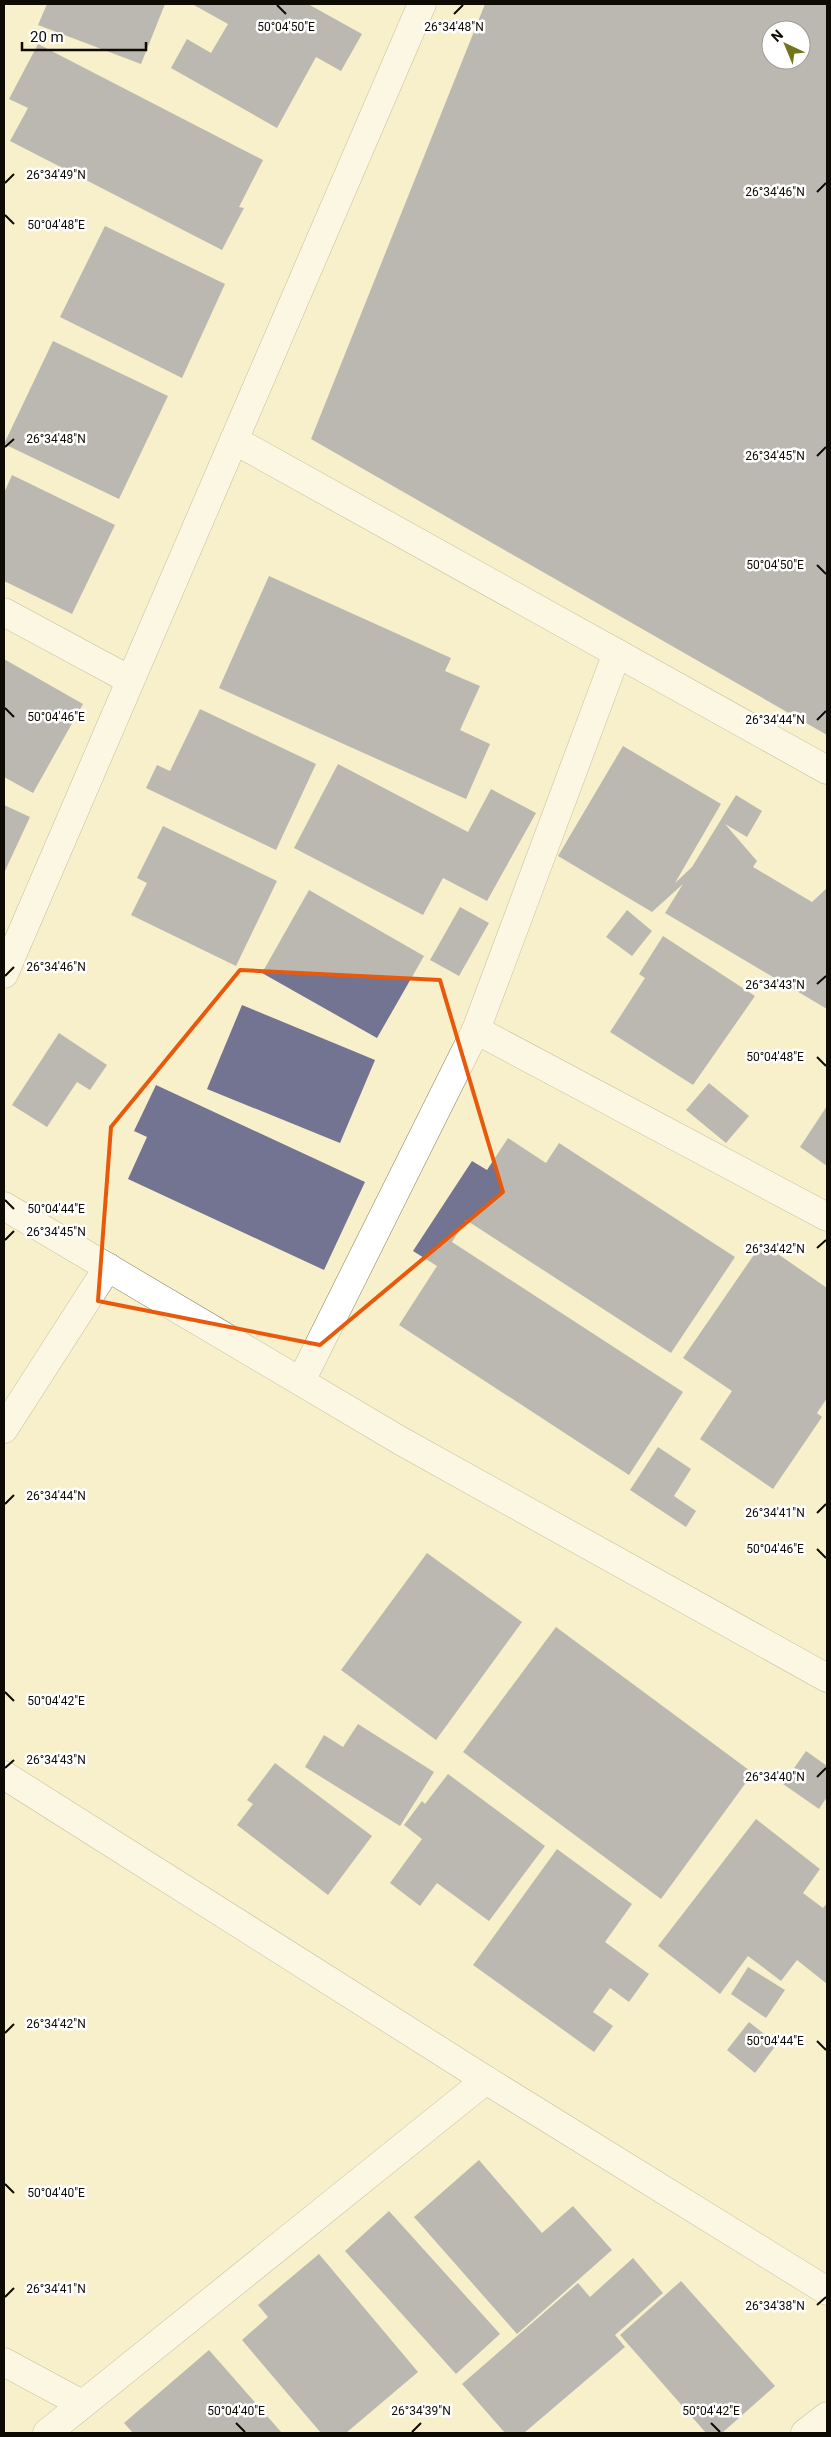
<svg xmlns="http://www.w3.org/2000/svg" width="831" height="2437" font-family="Roboto,sans-serif">
<style>
.building{fill:#727492;fill-rule:evenodd}
.lines{fill:none;stroke-linecap:round;stroke-linejoin:round}
.minor-casing{stroke:#898260;stroke-width:29}
.minor{stroke:#fff;stroke-width:28}
.marked{fill:none;stroke:#e8590c;stroke-width:4;stroke-linejoin:round}
.ticks{fill:none;stroke:#0e0b02;stroke-width:2}
.ticks-label{font-size:12px;text-anchor:middle;fill:#0e0b02;stroke:#fff;stroke-width:5;stroke-linejoin:round;paint-order:stroke}
</style>
<rect width="100%" height="100%" fill="#f7f0cb"/>
<g class="building">
<path d="M 47,4 L 165,4 L 141,64 L 38,25 Z"/>
<path d="M 192,4 L 308,4 L 362,34 L 341,71 L 316,57 L 277,128 L 171,68 L 187,39 L 211,53 L 228,24 Z"/>
<path d="M 485,4 L 827,4 L 827,735 L 311,439 ZM 771,30 L 801,30 L 801,60 L 771,60 Z"/>
<path d="M 38,44 L 263,160 L 239,207 L 244,208 L 222,250 L 10,141 L 28,108 L 9,99 Z"/>
<path d="M 105,226 L 225,284 L 182,378 L 60,317 Z"/>
<path d="M 53,341 L 168,396 L 119,499 L 4,444 Z"/>
<path d="M 12,475 L 115,525 L 72,614 L 4,581 L 4,493 Z"/>
<path d="M 269,576 L 451,658 L 445,671 L 480,686 L 460,730 L 490,744 L 466,799 L 219,688 Z"/>
<path d="M 4,659 L 83,704 L 33,793 L 4,777 Z"/>
<path d="M 200,709 L 316,764 L 276,850 L 146,788 L 157,765 L 170,771 Z"/>
<path d="M 623,746 L 721,804 L 675,883 L 692,867 L 736,795 L 762,811 L 747,837 L 725,824 L 757,861 L 753,867 L 812,902 L 827,888 L 827,1009 L 665,913 L 683,884 L 652,912 L 558,856 Z"/>
<path d="M 338,764 L 468,832 L 491,789 L 536,813 L 487,901 L 443,878 L 423,915 L 294,848 Z"/>
<path d="M 4,805 L 30,817 L 4,873 Z"/>
<path d="M 163,826 L 277,881 L 236,966 L 131,915 L 147,883 L 137,878 Z"/>
<path d="M 309,890 L 424,956 L 377,1038 L 262,973 Z"/>
<path d="M 460,907 L 489,923 L 459,976 L 430,960 Z"/>
<path d="M 627,910 L 652,931 L 632,956 L 606,937 Z"/>
<path d="M 663,936 L 755,996 L 693,1085 L 610,1032 L 645,978 L 639,974 Z"/>
<path d="M 242,1005 L 375,1060 L 340,1143 L 207,1089 Z"/>
<path d="M 59,1033 L 107,1065 L 90,1090 L 77,1082 L 47,1127 L 12,1105 Z"/>
<path d="M 709,1083 L 749,1116 L 726,1143 L 686,1110 Z"/>
<path d="M 156,1085 L 365,1182 L 324,1270 L 128,1179 L 147,1137 L 134,1131 Z"/>
<path d="M 827,1106 L 827,1166 L 800,1147 Z"/>
<path d="M 508,1138 L 546,1163 L 559,1143 L 735,1257 L 671,1353 L 466,1220 L 452,1242 L 683,1392 L 629,1475 L 399,1325 L 437,1266 L 413,1251 L 472,1161 L 487,1170 Z"/>
<path d="M 762,1243 L 827,1288 L 827,1398 L 817,1413 L 822,1417 L 773,1489 L 700,1439 L 732,1391 L 683,1358 Z"/>
<path d="M 658,1447 L 691,1469 L 674,1496 L 696,1511 L 686,1527 L 630,1490 Z"/>
<path d="M 427,1553 L 522,1622 L 436,1740 L 341,1670 Z"/>
<path d="M 556,1627 L 753,1773 L 661,1899 L 463,1752 Z"/>
<path d="M 358,1724 L 434,1772 L 400,1826 L 305,1767 L 324,1735 L 343,1747 Z"/>
<path d="M 806,1751 L 827,1766 L 827,1797 L 819,1809 L 783,1784 Z"/>
<path d="M 275,1763 L 372,1836 L 328,1895 L 237,1825 L 253,1804 L 247,1800 Z"/>
<path d="M 448,1774 L 545,1846 L 489,1921 L 437,1883 L 420,1906 L 390,1883 L 422,1839 L 404,1825 L 422,1801 L 425,1804 Z"/>
<path d="M 756,1819 L 820,1869 L 803,1893 L 823,1908 L 827,1903 L 827,1984 L 797,1960 L 781,1981 L 748,1956 L 720,1994 L 658,1946 Z"/>
<path d="M 557,1849 L 632,1904 L 605,1942 L 649,1974 L 629,2002 L 610,1988 L 593,2012 L 613,2026 L 594,2052 L 473,1965 Z"/>
<path d="M 748,1967 L 785,1990 L 766,2018 L 731,1994 Z"/>
<path d="M 749,2022 L 777,2044 L 755,2073 L 727,2050 Z"/>
<path d="M 479,2160 L 542,2233 L 573,2206 L 612,2250 L 517,2334 L 414,2217 Z"/>
<path d="M 389,2211 L 500,2334 L 456,2374 L 345,2251 Z"/>
<path d="M 319,2254 L 418,2372 L 346,2433 L 321,2433 L 242,2340 L 268,2317 L 258,2305 Z"/>
<path d="M 633,2258 L 663,2293 L 615,2335 L 625,2347 L 524,2433 L 505,2433 L 462,2384 L 578,2283 L 590,2297 Z"/>
<path d="M 681,2281 L 775,2386 L 722,2433 L 706,2433 L 620,2335 Z"/>
<path d="M 209,2350 L 282,2433 L 133,2433 L 124,2423 Z"/>
</g>
<g class="lines">
<g class="minor-casing">
<g id="minor">
<path d="M 234,440 L 827,770"/>
<path d="M 4,612 L 130,680"/>
<path d="M 4,974 L 422,4"/>
<path d="M 476,1030 L 827,1217"/>
<path d="M 4,1206 L 401,1441 L 827,1678"/>
<path d="M 301,1381 L 476,1030 L 617,653"/>
<path d="M 4,1429 L 108,1267"/>
<path d="M 4,1775 L 486,2080"/>
<path d="M 4,2362 L 82,2404"/>
<path d="M 47,2433 L 486,2080 L 827,2291"/>
<path d="M 805,2433 L 827,2416"/>
</g>
</g>
<use href="#minor" class="minor"/>
</g>
<path d="M0 0H831V2437H0ZM 240,970 L 440,980 L 503,1192 L 320,1345 L 98,1301 L 111,1127 Z" fill="#f7f0cb" fill-opacity=".55" fill-rule="evenodd"/>
<path class="marked" d="M 240,970 L 440,980 L 503,1192 L 320,1345 L 98,1301 L 111,1127 Z"/>
<path class="ticks" d="M 277,5 L 286,14M 454,14 L 463,5M 5,183 L 14,174M 817,192 L 826,183M 5,215 L 14,224M 5,447 L 14,439M 817,456 L 826,447M 817,565 L 826,574M 5,708 L 14,717M 817,720 L 826,711M 5,976 L 14,967M 817,984 L 826,976M 817,1057 L 826,1066M 5,1200 L 14,1209M 5,1240 L 14,1231M 817,1248 L 826,1240M 5,1504 L 14,1495M 817,1513 L 826,1504M 817,1549 L 826,1558M 5,1692 L 14,1701M 5,1768 L 14,1760M 817,1777 L 826,1768M 5,2033 L 14,2024M 817,2041 L 826,2050M 5,2184 L 14,2193M 5,2297 L 14,2288M 817,2305 L 826,2297M 236,2423 L 245,2432M 711,2423 L 720,2432M 412,2432 L 421,2423"/>
<g class="ticks-label">
<text x="454" y="31">26°34'48"N</text>
<text x="286" y="31">50°04'50"E</text>
<text x="56" y="179">26°34'49"N</text>
<text x="775" y="196">26°34'46"N</text>
<text x="56" y="229">50°04'48"E</text>
<text x="56" y="443">26°34'48"N</text>
<text x="775" y="460">26°34'45"N</text>
<text x="775" y="569">50°04'50"E</text>
<text x="56" y="721">50°04'46"E</text>
<text x="775" y="724">26°34'44"N</text>
<text x="56" y="971">26°34'46"N</text>
<text x="775" y="989">26°34'43"N</text>
<text x="775" y="1061">50°04'48"E</text>
<text x="56" y="1213">50°04'44"E</text>
<text x="56" y="1236">26°34'45"N</text>
<text x="775" y="1253">26°34'42"N</text>
<text x="56" y="1500">26°34'44"N</text>
<text x="775" y="1517">26°34'41"N</text>
<text x="775" y="1553">50°04'46"E</text>
<text x="56" y="1705">50°04'42"E</text>
<text x="56" y="1764">26°34'43"N</text>
<text x="775" y="1781">26°34'40"N</text>
<text x="56" y="2028">26°34'42"N</text>
<text x="775" y="2045">50°04'44"E</text>
<text x="56" y="2197">50°04'40"E</text>
<text x="56" y="2293">26°34'41"N</text>
<text x="775" y="2310">26°34'38"N</text>
<text x="236" y="2415">50°04'40"E</text>
<text x="711" y="2415">50°04'42"E</text>
<text x="421" y="2415">26°34'39"N</text>
</g>
<rect width="831" height="2437" fill="none" stroke="#0e0b02" stroke-width="10"/>
<g transform="translate(786 45) rotate(316)"><circle r="24" fill="#ffffff" stroke="#9f9d9a"/>
<path d="M0-4L9 19L0 12L-9 19Z" fill="#72751c"/>
<text y="-8" font-size="14" font-weight="bold" text-anchor="middle" fill="#0e0b02">N</text>
</g>
<path d="M22 42v8h124v-8" fill="none" stroke="#0e0b02" stroke-width="2.5"/>
<text x="30" y="42" font-size="15" fill="#0e0b02" stroke="#ffffff" stroke-width="4" paint-order="stroke">20 m</text>
</svg>
